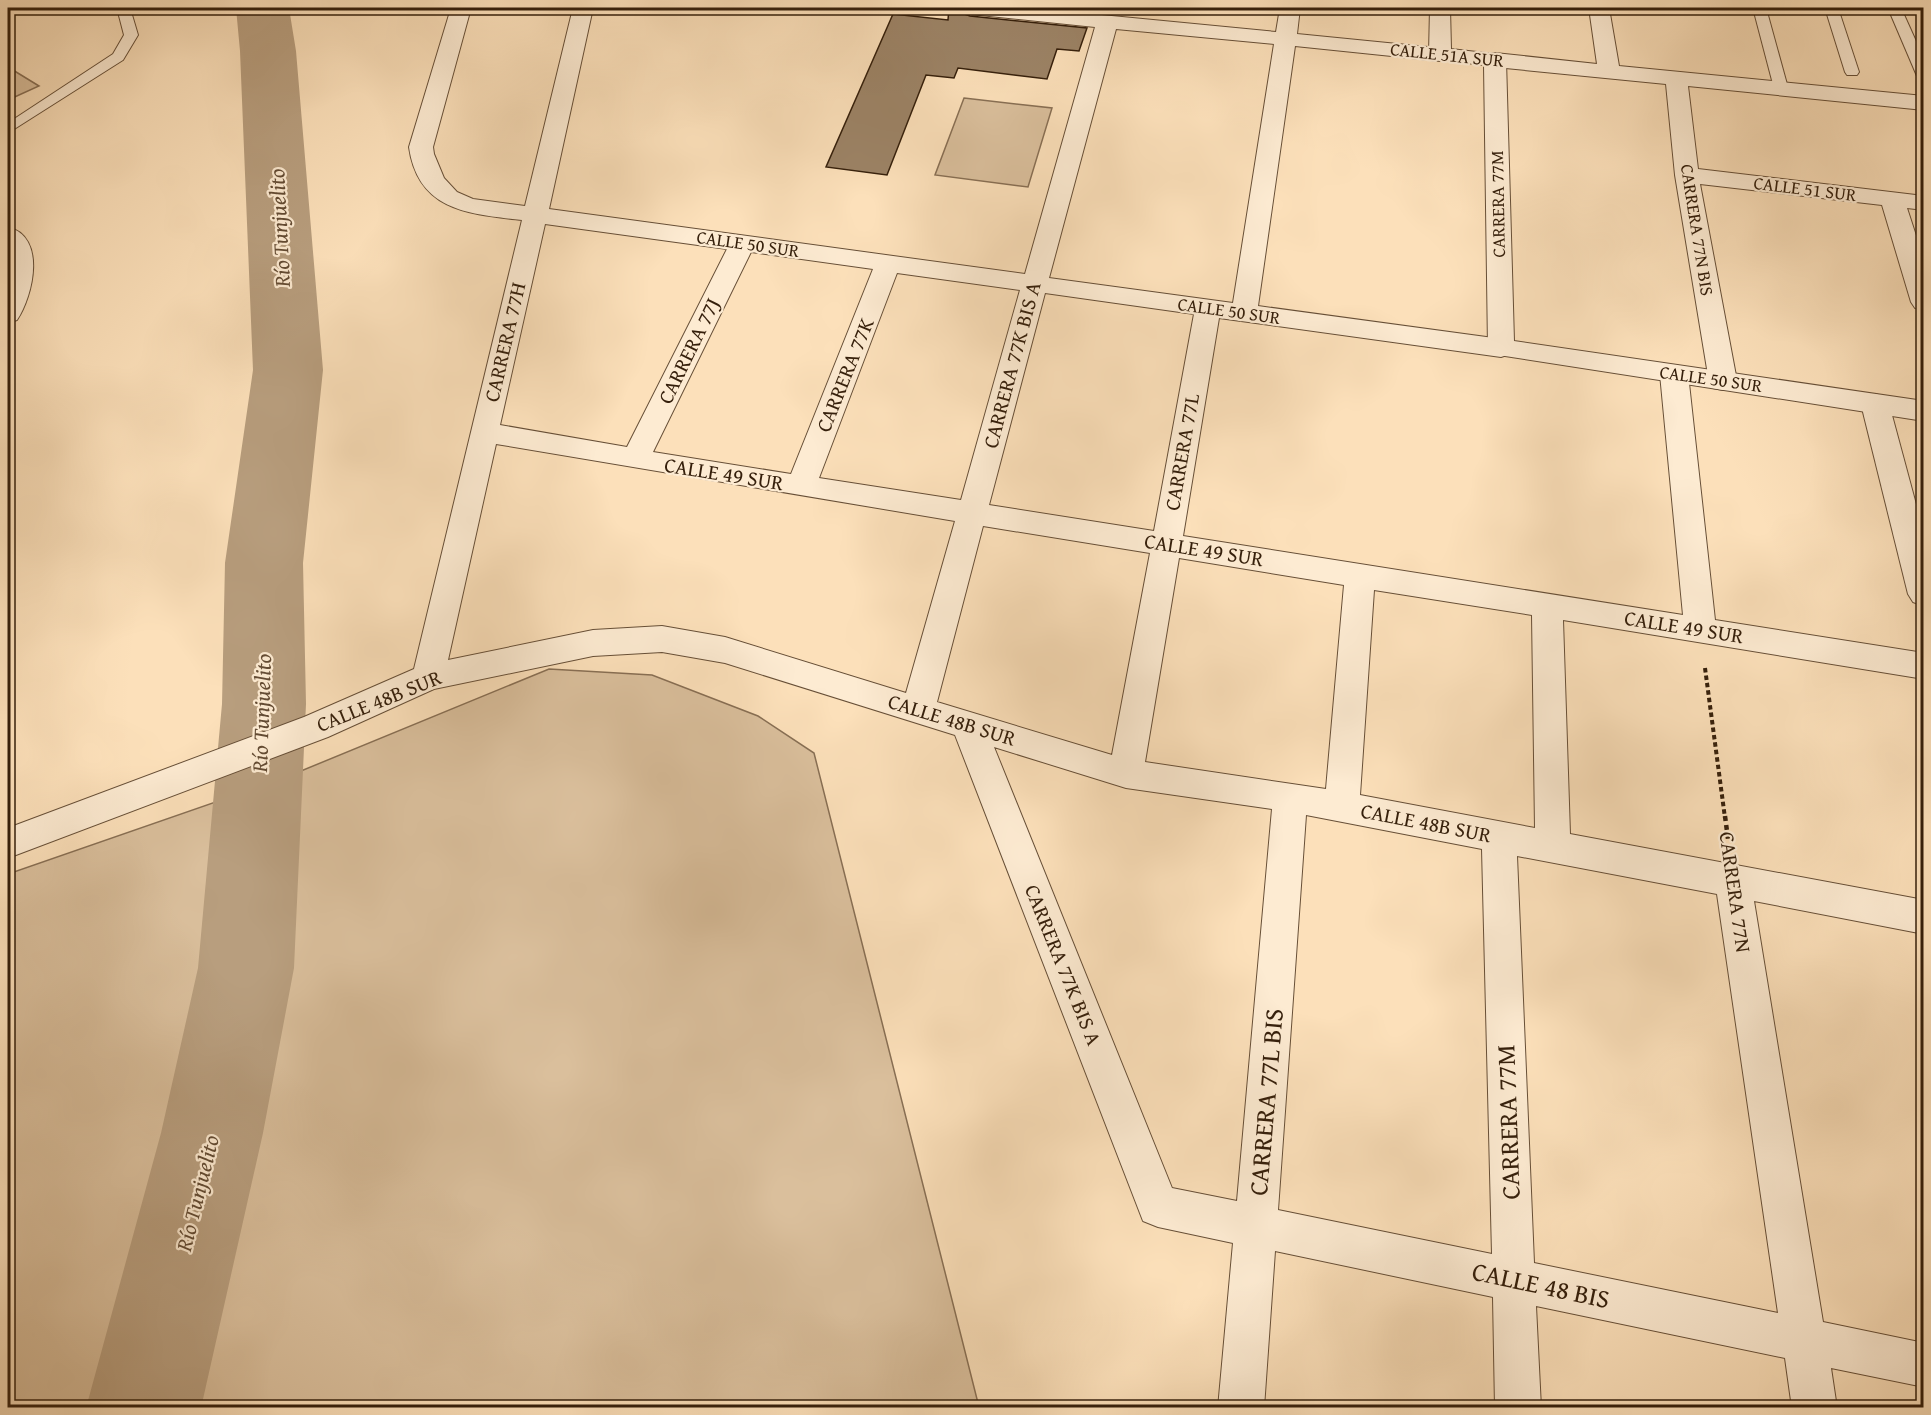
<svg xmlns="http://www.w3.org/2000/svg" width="1931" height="1415" font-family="'Gentium Book Plus',serif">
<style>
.green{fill:#dabf9c;stroke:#886f54;stroke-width:1.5}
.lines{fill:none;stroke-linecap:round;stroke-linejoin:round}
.river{fill:#b89e7e;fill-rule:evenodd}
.building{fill:#9c8366;stroke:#351f0b;stroke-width:1.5}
.service-casing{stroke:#674f37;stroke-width:2}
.minor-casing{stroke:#674f37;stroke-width:2}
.tertiary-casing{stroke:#674f37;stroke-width:2}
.path-far1{stroke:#351f0b;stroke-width:4;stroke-dasharray:4.5 3;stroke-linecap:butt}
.path{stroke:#351f0b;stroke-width:4.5;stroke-dasharray:5 4;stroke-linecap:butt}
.service{fill:#fdebd2;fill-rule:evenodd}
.minor{fill:#fdebd2;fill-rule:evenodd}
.tertiary{fill:#fdebd2;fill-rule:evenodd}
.labels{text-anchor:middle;stroke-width:4.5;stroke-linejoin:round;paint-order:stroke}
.far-street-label{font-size:18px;fill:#351f0b;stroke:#fdebd2}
.street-label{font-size:21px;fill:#351f0b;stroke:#fdebd2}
.water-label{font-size:22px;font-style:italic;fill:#634b33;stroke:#fdebd2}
.near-street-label{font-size:26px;fill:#351f0b;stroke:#fdebd2}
</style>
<rect width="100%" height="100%" fill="#fce0ba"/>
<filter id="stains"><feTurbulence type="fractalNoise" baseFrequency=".00333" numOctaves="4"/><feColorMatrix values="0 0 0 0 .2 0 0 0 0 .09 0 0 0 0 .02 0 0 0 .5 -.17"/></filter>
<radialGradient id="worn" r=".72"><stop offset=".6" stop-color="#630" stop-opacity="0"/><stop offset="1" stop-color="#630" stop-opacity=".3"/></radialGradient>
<g class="green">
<path d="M 8,67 L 39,86 L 8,100 Z"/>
<path d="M 964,98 L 1052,108 L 1028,187 L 935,175 Z"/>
<path d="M 549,669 L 652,675 L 758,716 L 814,753 L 979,1407 L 8,1407 L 8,874 L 279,780 Z"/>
</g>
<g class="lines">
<path class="river" d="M 236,8 L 289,8 L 296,51 L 323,370 L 303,563 L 306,704 L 294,968 L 263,1133 L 201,1408 L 86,1408 L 161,1133 L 198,968 L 222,704 L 225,563 L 253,370 L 240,51 Z"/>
</g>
<path class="building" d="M 949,8 L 958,8 L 961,13 L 970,16 L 1087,28 L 1079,51 L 1057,49 L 1047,79 L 958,68 L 954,78 L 926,75 L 887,175 L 826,167 L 893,14 L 948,20 Z"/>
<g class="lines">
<g class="service-casing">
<g id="service">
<path d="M 117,8 L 130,8 L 138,35 L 123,60 L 8,133 L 8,123 L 113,54 L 124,35 Z"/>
<path d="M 1753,8 L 1766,8 L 1788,88 L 1786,91 L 1776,91 L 1774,88 Z"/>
<path d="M 1825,8 L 1838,8 L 1859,72 L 1857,75 L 1847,75 L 1845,72 Z"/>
<path d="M 1888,8 L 1901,8 L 1924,59 L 1924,80 L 1917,76 Z"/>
</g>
</g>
<g class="minor-casing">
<g id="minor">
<path d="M 451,8 L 471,8 L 433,147 L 434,154 L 444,178 L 457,192 L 473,199 L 525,206 L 573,8 L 593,8 L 549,209 L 1025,274 L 1095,27 L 970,14 L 963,12 L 960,8 L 1029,8 L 1276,32 L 1280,8 L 1300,8 L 1297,34 L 1448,49 L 1451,54 L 1448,59 L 1440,61 L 1295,46 L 1258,306 L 1501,339 L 1510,342 L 1514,348 L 1510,354 L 1501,357 L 1219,318 L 1183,536 L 1683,615 L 1660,374 L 1664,367 L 1674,365 L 1684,367 L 1688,374 L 1715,620 L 1924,653 L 1924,679 L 1563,620 L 1570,834 L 1924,900 L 1924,934 L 1754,901 L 1823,1322 L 1924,1343 L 1924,1387 L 1831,1368 L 1837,1408 L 1792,1408 L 1785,1358 L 1536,1306 L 1541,1408 L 1495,1408 L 1493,1297 L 1275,1251 L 1264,1408 L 1218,1408 L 1233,1243 L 1158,1227 L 1143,1221 L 955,735 L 725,663 L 662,652 L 593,656 L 434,689 L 328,737 L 8,858 L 8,828 L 304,717 L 414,669 L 522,220 C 469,214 418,211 409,147 ZM 1116,29 L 1274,44 L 1233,303 L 1049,278 ZM 545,224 L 727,249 L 627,447 L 500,425 ZM 751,252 L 873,269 L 791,474 L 653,452 ZM 897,273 L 1020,290 L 961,500 L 819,478 ZM 1045,293 L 1194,314 L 1154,531 L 989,505 ZM 496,444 L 955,521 L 906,693 L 725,637 L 662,626 L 593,630 L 448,660 ZM 983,526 L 1150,553 L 1112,755 L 937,702 ZM 1179,558 L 1344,585 L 1326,789 L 1145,762 ZM 1374,590 L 1532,615 L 1535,828 L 1360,795 ZM 994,747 L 1126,788 L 1272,809 L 1237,1201 L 1172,1188 ZM 1306,815 L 1482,849 L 1492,1254 L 1278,1210 ZM 1517,856 L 1717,894 L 1778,1313 L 1534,1263 Z"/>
<path d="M 1589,8 L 1609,8 L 1619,66 L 1924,96 L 1924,110 L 1688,86 L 1698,169 L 1924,196 L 1924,210 L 1907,208 L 1924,260 L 1924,310 L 1915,308 L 1911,302 L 1882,205 L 1700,184 L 1737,381 L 1733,388 L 1723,390 L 1713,388 L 1709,381 L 1675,175 L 1666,84 L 1495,67 L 1487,65 L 1484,60 L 1487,55 L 1495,53 L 1597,64 Z"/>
<path d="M 8,227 C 47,237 33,296 17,320 L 8,323 Z"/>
<path d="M 1875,394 L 1885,397 L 1889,404 L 1924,534 L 1924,606 L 1913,602 L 1908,594 L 1861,404 L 1865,397 Z"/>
</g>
</g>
<g class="tertiary-casing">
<path id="tertiary" d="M 1430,8 L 1450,8 L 1451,49 L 1503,55 L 1506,60 L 1514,341 L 1924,401 L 1924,421 L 1492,354 L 1488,348 L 1484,65 L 1432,59 L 1429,54 Z"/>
</g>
<path class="path-far1" d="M 1705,668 L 1725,818"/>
<path class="path" d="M 1725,816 L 1728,839"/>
<use href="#service" class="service"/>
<use href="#minor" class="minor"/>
<use href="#tertiary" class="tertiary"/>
</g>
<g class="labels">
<g class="far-street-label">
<text transform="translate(1447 55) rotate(6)" y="6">CALLE 51A SUR</text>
<text transform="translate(1805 189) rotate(7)" y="6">CALLE 51 SUR</text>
<text transform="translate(1498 204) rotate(-91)" y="6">CARRERA 77M</text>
<text transform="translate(1697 230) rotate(81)" y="6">CARRERA 77N BIS</text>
<text transform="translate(748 244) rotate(8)" y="6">CALLE 50 SUR</text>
<text transform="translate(1229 311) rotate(8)" y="6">CALLE 50 SUR</text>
<text transform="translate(1711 379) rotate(8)" y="6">CALLE 50 SUR</text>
</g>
<g class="street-label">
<text transform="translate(505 342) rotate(-77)" y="7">CARRERA 77H</text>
<text transform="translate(689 351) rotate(-64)" y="7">CARRERA 77J</text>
<text transform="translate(1012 365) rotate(-75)" y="7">CARRERA 77K BIS A</text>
<text transform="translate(845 375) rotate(-68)" y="7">CARRERA 77K</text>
<text transform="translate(1182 452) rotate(-80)" y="7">CARRERA 77L</text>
<text transform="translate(724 474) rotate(9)" y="7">CALLE 49 SUR</text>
<text transform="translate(1204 550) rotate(9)" y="7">CALLE 49 SUR</text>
<text transform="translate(1684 627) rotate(9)" y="7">CALLE 49 SUR</text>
<text transform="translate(379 701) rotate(-22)" y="7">CALLE 48B SUR</text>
<text transform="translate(952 720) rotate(17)" y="7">CALLE 48B SUR</text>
<text transform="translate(1426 823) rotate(11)" y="7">CALLE 48B SUR</text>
<text transform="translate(1735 892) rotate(82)" y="7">CARRERA 77N</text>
<text transform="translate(1063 965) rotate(68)" y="7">CARRERA 77K BIS A</text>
</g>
<g class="water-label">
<text transform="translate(279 228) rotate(-93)" y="8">Río Tunjuelito</text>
<text transform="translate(261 713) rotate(-88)" y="8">Río Tunjuelito</text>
<text transform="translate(197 1193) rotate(-76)" y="8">Río Tunjuelito</text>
</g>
<g class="near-street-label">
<text transform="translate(1266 1102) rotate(-85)" y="9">CARRERA 77L BIS</text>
<text transform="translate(1508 1122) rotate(-92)" y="9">CARRERA 77M</text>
<text transform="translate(1541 1285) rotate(12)" y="9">CALLE 48 BIS</text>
</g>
</g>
<rect width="1931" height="1415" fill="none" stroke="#fce0ba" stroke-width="30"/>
<rect x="9" y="9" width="1913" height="1397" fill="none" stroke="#351f0b" stroke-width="3"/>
<rect x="15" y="15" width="1901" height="1385" fill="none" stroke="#351f0b" stroke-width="1.5"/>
<rect width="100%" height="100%" filter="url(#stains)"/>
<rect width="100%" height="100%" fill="url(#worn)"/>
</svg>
